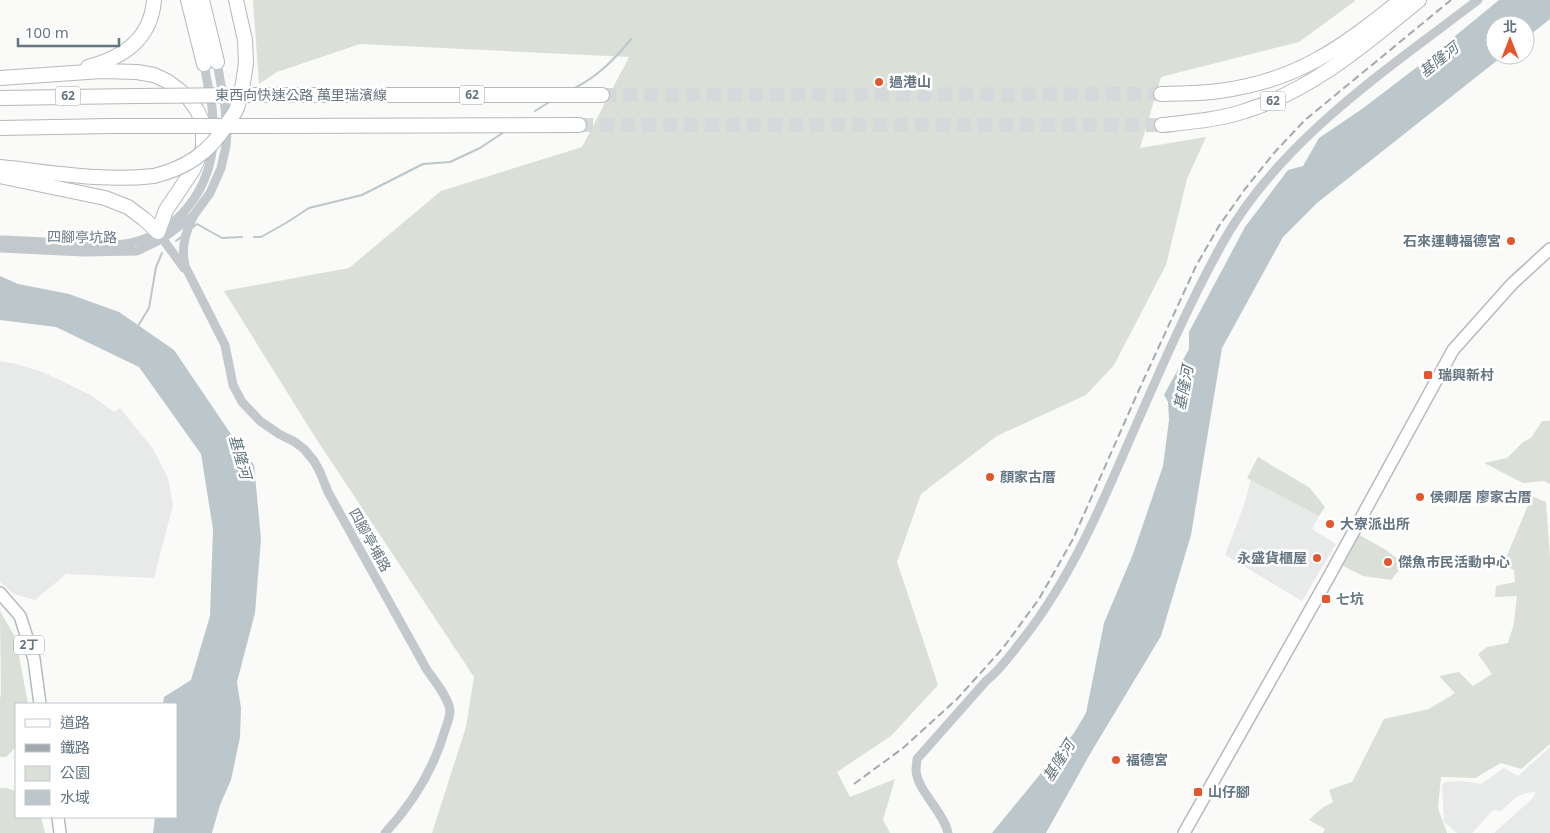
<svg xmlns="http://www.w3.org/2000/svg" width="1550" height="833" font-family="'Noto Sans','Noto Sans TC',sans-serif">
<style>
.built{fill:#e8e9e9}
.green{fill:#dadfd7}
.water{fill:#bbc7cb}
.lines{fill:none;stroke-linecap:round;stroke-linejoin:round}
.stream{stroke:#bbc7cb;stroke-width:2}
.highway-tunnel{stroke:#d5d9db;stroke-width:14;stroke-dasharray:14 7;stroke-linecap:butt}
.major-casing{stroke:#b5babe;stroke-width:14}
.highway-casing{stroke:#b4b9bd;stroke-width:16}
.minor{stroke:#c3c8cc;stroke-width:9}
.major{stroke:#fff;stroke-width:11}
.highway{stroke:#fff;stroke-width:14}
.rail{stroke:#a2aab0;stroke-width:2;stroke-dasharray:8 4;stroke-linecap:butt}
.highway-bridge-casing{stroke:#b4b9bd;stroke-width:16;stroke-linecap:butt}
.highway-bridge{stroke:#fff;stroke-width:14}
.poi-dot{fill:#e4572e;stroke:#fff;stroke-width:2}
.labels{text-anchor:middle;stroke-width:5;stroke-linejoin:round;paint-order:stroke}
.shield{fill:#fff;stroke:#939fa8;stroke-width:1}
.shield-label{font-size:12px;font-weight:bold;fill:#657683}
.poi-label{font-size:14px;font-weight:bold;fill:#657683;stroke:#fff;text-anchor:start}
.street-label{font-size:14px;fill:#657683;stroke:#fff}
.water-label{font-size:15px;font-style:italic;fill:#60757c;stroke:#fff}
</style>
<rect width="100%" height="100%" fill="#fafaf8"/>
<g class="built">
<path d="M 0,361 L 17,364 L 45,373 L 92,396 L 114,412 L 120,408 L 153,449 L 168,478 L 173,505 L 154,578 L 66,574 L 35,600 L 14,594 L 0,582 Z"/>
<path d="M 1251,480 L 1319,516 L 1312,529 L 1336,544 L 1302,601 L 1225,555 L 1244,505 Z"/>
<path d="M 1550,747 L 1550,833 L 1494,833 L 1532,799 L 1536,792 L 1525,793 L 1515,798 L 1501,811 L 1493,810 L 1472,833 L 1457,833 L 1444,822 L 1442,786 L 1445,782 L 1462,781 L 1481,784 L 1504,768 L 1518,776 Z"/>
</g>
<g class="green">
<path d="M 253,0 L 1354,0 L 1355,1 L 1299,42 L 1161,77 L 1140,148 L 1206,137 L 1187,179 L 1166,265 L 1114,365 L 1086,395 L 997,436 L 921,494 L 897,562 L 938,685 L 891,736 L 837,772 L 850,797 L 895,779 L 883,820 L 890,833 L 432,833 L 466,727 L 474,677 L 315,437 L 224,291 L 349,268 L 441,191 L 582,147 L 629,57 L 360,44 L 277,72 L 259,84 Z"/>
<path d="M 1550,420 L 1550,484 L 1544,481 L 1523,483 L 1484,463 L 1507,458 L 1523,442 L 1531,438 L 1542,421 L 1549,421 Z"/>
<path d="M 1258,457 L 1310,488 L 1325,507 L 1319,516 L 1247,478 Z"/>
<path d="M 1532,496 L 1546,502 L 1550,556 L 1550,744 L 1521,769 L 1501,763 L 1475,778 L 1441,777 L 1438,808 L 1447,833 L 1323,833 L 1325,829 L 1309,820 L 1322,808 L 1333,802 L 1329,790 L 1352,782 L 1384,719 L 1429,709 L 1455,693 L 1439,676 L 1459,672 L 1473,686 L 1492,674 L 1478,654 L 1487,647 L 1508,643 L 1514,623 L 1517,596 L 1495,597 L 1496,586 L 1515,582 L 1514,570 L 1503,565 Z"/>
<path d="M 1356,533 L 1386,550 L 1404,564 L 1391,580 L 1363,576 L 1337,563 Z"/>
<path d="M 0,611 L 16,639 L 28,704 L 16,704 L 16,747 L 6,757 L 0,757 L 0,699 L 1,694 Z"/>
<path d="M 0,788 L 6,788 L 16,791 L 16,817 L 41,817 L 45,833 L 0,833 Z"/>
</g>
<g class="water">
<path d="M 1499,0 L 1550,0 L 1550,19 L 1525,39 L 1525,25 L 1495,25 L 1495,55 L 1504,55 L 1317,203 L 1283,237 L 1222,348 L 1191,535 L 1161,636 L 1090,754 L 1046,833 L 992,833 L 1074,733 L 1086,713 L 1104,623 L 1133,554 L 1163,466 L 1169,420 L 1168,402 L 1164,395 L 1189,349 L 1189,332 L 1245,227 L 1288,170 L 1303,166 L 1319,138 L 1362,109 L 1421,64 Z"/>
<path d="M 0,276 L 18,284 L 69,294 L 119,312 L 174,350 L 237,443 L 254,465 L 261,539 L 255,613 L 237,682 L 241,708 L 240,737 L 231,780 L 220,805 L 212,833 L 153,833 L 155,817 L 176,817 L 176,704 L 163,704 L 164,697 L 191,680 L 210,616 L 213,529 L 201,454 L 139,367 L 56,327 L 0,320 Z"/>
</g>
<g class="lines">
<g class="stream">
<path d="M 575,88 C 599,75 614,60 631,39"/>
<path d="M 535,111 L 551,101"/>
<path d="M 192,228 L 197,224 L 222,238 L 242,237"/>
<path d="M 254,237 L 261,237 L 286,223 L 309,208 L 362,195 L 423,164 L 450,162 L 480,148 L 504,132"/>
<path d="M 176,241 L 181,237"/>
<path d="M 138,326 L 149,308 L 156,267 L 162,253"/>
</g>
<g class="highway-tunnel">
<path d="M 602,95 L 1161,94"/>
<path d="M 579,125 L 1162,125"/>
</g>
<g class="major-casing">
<g id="major">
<path d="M 0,593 L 20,616 L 34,659 L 40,704"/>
<path d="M 58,817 L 60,833"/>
<path d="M 1184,833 L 1326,582 L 1453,350 L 1512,284 L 1550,249"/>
</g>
</g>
<g class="highway-casing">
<g id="highway">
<path d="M 188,0 L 204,64"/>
<path d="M 202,0 L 217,62"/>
<path d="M 236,0 L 245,40 L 246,63"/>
<path d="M 88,67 C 124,57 151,39 154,0"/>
<path d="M 0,78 L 102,71 L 137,72 L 154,75 L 167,81 L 179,90 L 189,99 L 197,110 L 202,121 L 203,132 L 203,148 L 193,170 L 166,210 L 158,232 L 144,219 L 128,207 L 105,198 L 0,176"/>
<path d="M 1161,94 C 1180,93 1200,94 1219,91 C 1297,81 1341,48 1401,0"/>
<path d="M 260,95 L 602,95"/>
<path d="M 0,98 L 136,96"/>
<path d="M 1162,125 C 1190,122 1218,120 1245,111 C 1313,90 1365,44 1419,0"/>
<path d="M 264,126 L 579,125"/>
<path d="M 0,128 L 110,126"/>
<path d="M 0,167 C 51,172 103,182 154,176"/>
</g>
</g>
<g class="minor">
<path d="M 204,64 L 212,107 L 214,130"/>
<path d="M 194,215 C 185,233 181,247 185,266 L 225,345 L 233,385 L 242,402 L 260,421 L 279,434 L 295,442 L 304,449 L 314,461 L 320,472 L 328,492 L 427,670 C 434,680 449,698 450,711 C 450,717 447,724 445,730 C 434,768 412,804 385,833"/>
<path d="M 159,234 L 184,268"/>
<path d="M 0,240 C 24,241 49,242 73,244 C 94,245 118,247 138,241 C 181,228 210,187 213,143"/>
<path d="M 0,248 L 84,252 L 137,251 L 162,239 L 194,215 L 210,193 L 221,168 L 226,146 L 227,133 L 225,108 L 217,62"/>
<path d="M 948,833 C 944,812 917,791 916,770 C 916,767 917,762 917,759 L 986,681 C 1001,669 1011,654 1023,639 C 1070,579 1100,509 1130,439 C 1159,373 1187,307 1222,244 C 1279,141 1386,70 1478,0"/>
</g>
<use href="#major" class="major"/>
<use href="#highway" class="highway"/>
<path class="rail" d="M 854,784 L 903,748 L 957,699 L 1003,648 L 1039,599 L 1073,539 L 1138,392 L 1196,266 L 1219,226 L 1245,189 L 1274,153 L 1305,120 L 1451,0"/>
<g class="highway-bridge-casing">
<g id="highway-bridge">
<path d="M 136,96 L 260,95"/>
<path d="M 110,126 L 264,126"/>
<path d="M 154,176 C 186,168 209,153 227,124 C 230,119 235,113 237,108 C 242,93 244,78 246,63"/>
</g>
</g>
<use href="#highway-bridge" class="highway-bridge"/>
</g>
<g class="poi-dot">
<circle cx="879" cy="82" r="5"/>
<circle cx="1511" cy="241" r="5"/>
<rect x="1423" y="370" width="10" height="10" rx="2.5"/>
<circle cx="990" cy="477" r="5"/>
<circle cx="1420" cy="497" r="5"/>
<circle cx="1330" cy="524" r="5"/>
<circle cx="1317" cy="558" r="5"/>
<circle cx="1388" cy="562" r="5"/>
<rect x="1321" y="594" width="10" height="10" rx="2.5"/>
<circle cx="1116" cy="760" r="5"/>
<rect x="1193" y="787" width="10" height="10" rx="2.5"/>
</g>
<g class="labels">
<g class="shield">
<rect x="459.5" y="85.5" width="25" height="19" rx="4"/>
<rect x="55.5" y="86.5" width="25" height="19" rx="4"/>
<rect x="1260.5" y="91.5" width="25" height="19" rx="4"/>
<rect x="14" y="635.5" width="30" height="19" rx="4"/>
</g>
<g class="shield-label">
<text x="472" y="99">62</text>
<text x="68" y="100">62</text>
<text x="1273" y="105">62</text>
<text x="29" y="649">2丁</text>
</g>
<g class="poi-label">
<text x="889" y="87">過港山</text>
<text x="1501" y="246" text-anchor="end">石來運轉福德宮</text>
<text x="1438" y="380">瑞興新村</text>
<text x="1000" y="482">顏家古厝</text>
<text x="1430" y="502">侯卿居 廖家古厝</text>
<text x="1340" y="529">大寮派出所</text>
<text x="1307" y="563" text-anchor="end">永盛貨櫃屋</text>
<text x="1398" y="567">傑魚市民活動中心</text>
<text x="1336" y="604">七坑</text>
<text x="1126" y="765">福德宮</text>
<text x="1208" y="797">山仔腳</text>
</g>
<g class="street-label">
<text x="301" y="100">東西向快速公路 萬里瑞濱線</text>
<text transform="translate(82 237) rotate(1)" y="5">四腳亭坑路</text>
<text transform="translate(370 540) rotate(61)" y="5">四腳亭埔路</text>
</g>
<g class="water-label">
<text transform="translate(1439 60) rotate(-39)" y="5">基隆河</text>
<text transform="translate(1184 388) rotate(-79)" y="5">基隆河</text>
<text transform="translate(240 457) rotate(74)" y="5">基隆河</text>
<text transform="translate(1059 761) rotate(-58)" y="5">基隆河</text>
</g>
</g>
<rect x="15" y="703" width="162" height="115" fill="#ffffff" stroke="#c1c8cd"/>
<rect x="25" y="719" width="25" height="8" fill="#ffffff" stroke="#c1c8cd"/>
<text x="60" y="728" font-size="15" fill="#657683">道路</text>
<rect x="25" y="744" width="25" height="8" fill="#a2aab0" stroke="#c1c8cd"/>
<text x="60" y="753" font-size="15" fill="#657683">鐵路</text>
<rect x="25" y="766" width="25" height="15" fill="#dadfd7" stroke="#c1c8cd"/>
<text x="60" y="778" font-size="15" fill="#657683">公園</text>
<rect x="25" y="790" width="25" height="15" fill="#bbc7cb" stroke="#c1c8cd"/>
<text x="60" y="803" font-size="15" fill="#657683">水域</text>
<g transform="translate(1510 40)"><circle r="24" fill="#ffffff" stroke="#c1c8cd"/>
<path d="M0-4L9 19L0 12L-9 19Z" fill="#e4572e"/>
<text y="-8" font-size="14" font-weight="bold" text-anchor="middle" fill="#657683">北</text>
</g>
<path d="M18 38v8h101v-8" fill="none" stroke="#657683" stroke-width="2.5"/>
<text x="25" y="38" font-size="15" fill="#657683" stroke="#ffffff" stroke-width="4" paint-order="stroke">100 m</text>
</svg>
